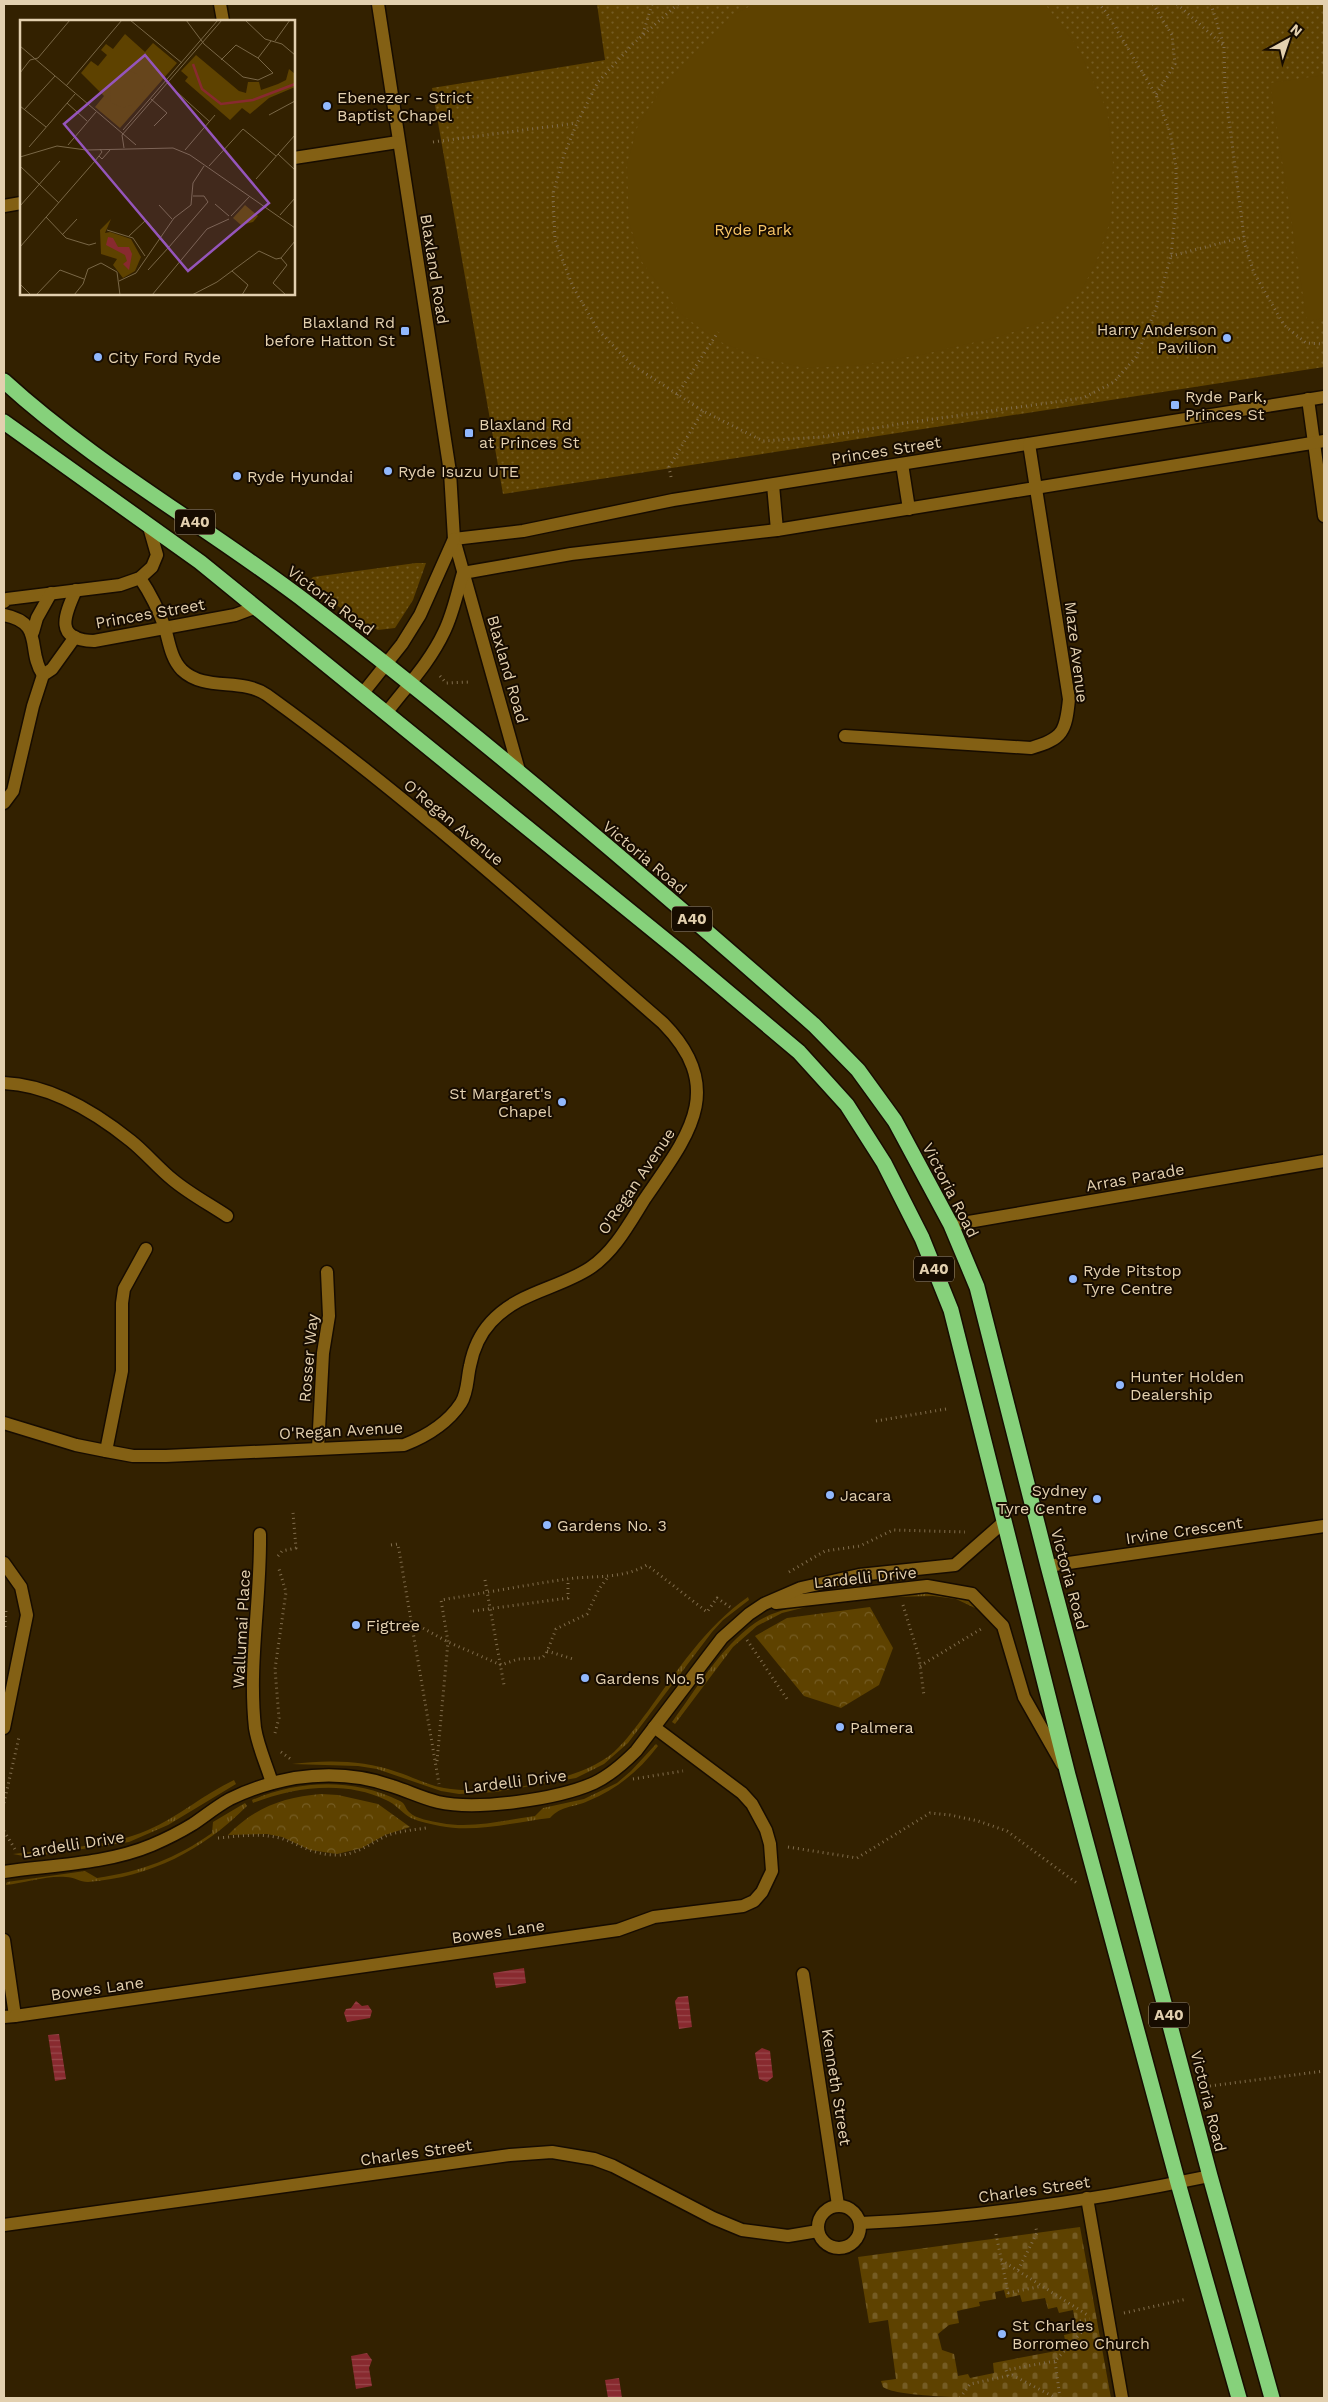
<svg xmlns="http://www.w3.org/2000/svg" width="1328" height="2402" font-family="'Work Sans',sans-serif">
<style>
.grass{fill:url(#grass-tufts)}
.forest{fill:url(#forest-crowns)}
.cemetery{fill:url(#cemetery-stones);fill-rule:evenodd}
.park{fill:url(#park-dots)}
.garden{fill:#5e4200}
.water{fill:url(#water-rules)}
.lines{fill:none;stroke-linecap:round;stroke-linejoin:round}
.minor-casing{stroke:#170c00;stroke-width:15}
.highway-casing{stroke:#170c00;stroke-width:18}
.path{stroke:#806d4c;stroke-width:3;stroke-dasharray:1 4;stroke-linecap:butt}
.minor{stroke:#836014;stroke-width:12}
.highway{stroke:#86d17b;stroke-width:15}
.poi-dot{fill:#91b8fd;stroke:#170c00;stroke-width:2}
.labels{text-anchor:middle;stroke-width:4;stroke-linejoin:round;paint-order:stroke}
.shield{fill:#170c00;stroke:#a6957a;stroke-width:1}
.shield-label{font-size:15px;font-weight:bold;fill:#e3d0af}
.poi-label{font-size:16px;fill:#e3d0af;stroke:#170c00;text-anchor:start}
.park-label{font-size:16px;fill:#f9c667;stroke:#170c00}
.street-label{font-size:16px;fill:#e3d0af;stroke:#170c00}
.inset-river{fill:none;stroke:#882a2f;stroke-width:2.5}
.inset-road{fill:none;stroke:#796746;stroke-width:1}
.view{fill:#9555bb;fill-opacity:0.15;stroke:#9555bb;stroke-width:2.5}
.inset-edge{fill:none;stroke:#e3d0af;stroke-width:2.5}
</style>
<defs>
<pattern id="grass-tufts" width="24" height="20" patternUnits="userSpaceOnUse" patternTransform="scale(1.25)"><rect width="24" height="20" fill="#5e4200"/><path d="M3 7l-1-3M5 7V3M7 7l1-3M15 17l-1-3M17 17v-4M19 17l1-3" fill="none" stroke="#755c23"/></pattern>
<pattern id="forest-crowns" width="20" height="18" patternUnits="userSpaceOnUse" patternTransform="scale(1.25)"><rect width="20" height="18" fill="#5e4200"/><path d="M2 6a3 3 0 1 1 6 0M12 15a3 3 0 1 1 6 0" fill="none" stroke="#755c23"/></pattern>
<pattern id="cemetery-stones" width="16" height="16" patternUnits="userSpaceOnUse" patternTransform="scale(1.25)"><rect width="16" height="16" fill="#5e4200"/><path d="M2 7V4a2 2 0 0 1 4 0v3zM10 15v-3a2 2 0 0 1 4 0v3z" fill="#755c23"/></pattern>
<pattern id="park-dots" width="8" height="8" patternUnits="userSpaceOnUse" patternTransform="scale(1.25)"><rect width="8" height="8" fill="#5e4200"/><path d="M2 2h.1M6 6h.1" fill="none" stroke="#755c23" stroke-width="1.8" stroke-linecap="round"/></pattern>
<pattern id="water-rules" width="6" height="5" patternUnits="userSpaceOnUse" patternTransform="scale(1.25)"><rect width="6" height="5" fill="#882a2f"/><path d="M0 2.5h6" fill="none" stroke="#99484b"/></pattern>
</defs>
<rect width="100%" height="100%" fill="#332100"/>
<g class="grass">
<path d="M 933,1593 L 958,1596 L 974,1603 L 975,1608 L 956,1599 L 933,1596 L 893,1597 L 810,1606 L 782,1613 L 757,1626 L 733,1647 L 675,1724 L 672,1722 C 697,1688 720,1648 755,1623 C 792,1597 886,1595 933,1593 Z"/>
<path d="M 748,1597 L 749,1600 L 723,1620 L 712,1632 L 628,1743 L 604,1764 L 576,1778 L 496,1792 L 459,1794 L 441,1791 L 377,1769 L 358,1766 L 292,1764 C 328,1760 362,1760 397,1772 C 413,1777 427,1785 444,1788 C 489,1796 579,1783 614,1752 C 627,1740 637,1725 648,1711 C 678,1670 705,1627 748,1597 Z"/>
<path d="M 656,1744 L 658,1746 C 639,1771 617,1789 588,1801 C 573,1808 562,1805 550,1818 C 515,1822 476,1833 440,1826 C 431,1824 420,1822 411,1818 C 402,1813 396,1804 386,1800 C 345,1780 294,1787 253,1803 L 252,1800 C 299,1780 353,1778 400,1801 C 405,1803 405,1808 409,1812 C 416,1819 431,1821 441,1823 C 472,1829 505,1820 535,1816 L 543,1808 L 584,1799 L 617,1783 L 631,1771 Z"/>
<path d="M 234,1780 L 236,1784 L 168,1825 L 129,1842 L 29,1857 L 13,1854 C 57,1848 106,1848 148,1830 C 178,1817 204,1794 234,1780 Z"/>
<path d="M 245,1803 L 247,1806 C 203,1850 151,1877 88,1882 C 80,1882 74,1877 66,1877 C 49,1875 23,1883 6,1885 L 7,1882 L 85,1871 L 97,1878 C 140,1872 177,1858 212,1833 L 213,1822 Z"/>
</g>
<g class="forest">
<path d="M 870,1607 L 893,1648 L 879,1685 L 841,1708 L 804,1696 L 755,1636 L 787,1618 Z"/>
<path d="M 321,1794 L 338,1795 L 378,1804 L 410,1827 L 385,1835 L 362,1848 L 337,1854 L 310,1850 L 282,1837 L 267,1834 L 228,1835 C 255,1807 284,1797 321,1794 Z"/>
</g>
<path class="cemetery" d="M 1080,2227 L 1111,2398 C 1075,2398 902,2402 883,2387 L 881,2381 L 896,2379 L 888,2320 L 869,2323 L 858,2257 ZM 1004,2290 L 1006,2298 L 1020,2295 L 1022,2302 L 1045,2298 L 1048,2309 L 1057,2307 L 1059,2313 L 1073,2310 L 1077,2332 L 1064,2335 L 1065,2340 L 1055,2342 L 1056,2351 L 993,2363 L 994,2373 L 970,2378 L 968,2374 L 958,2376 L 954,2354 L 942,2350 L 938,2334 L 949,2325 L 959,2323 L 957,2311 L 980,2306 L 979,2302 L 996,2299 L 995,2292 Z"/>
<g class="park">
<path d="M 597,4 L 1324,4 L 1324,367 L 503,494 L 432,88 L 605,60 Z"/>
<path d="M 416,563 L 426,563 L 413,600 L 395,628 L 378,630 L 359,622 L 308,583 L 313,577 Z"/>
</g>
<g class="garden">
<path d="M 754,4 L 1045,4 L 1076,45 L 1107,110 L 1113,163 L 1111,219 L 1095,265 L 1078,296 L 1051,319 L 1001,336 L 925,354 L 862,365 L 806,368 L 758,357 L 718,341 L 681,314 L 642,262 L 629,222 L 627,164 L 638,125 L 667,81 L 735,14 Z"/>
<path d="M 1324,75 L 1324,318 L 1307,321 L 1270,83 Z"/>
</g>
<g class="water">
<path d="M 524,1968 L 526,1983 L 496,1988 L 493,1973 Z"/>
<path d="M 688,1996 L 692,2027 L 679,2029 L 675,2001 L 678,1997 Z"/>
<path d="M 356,2001 L 362,2006 L 368,2005 L 372,2011 L 370,2018 L 347,2022 L 344,2013 L 346,2009 L 351,2008 Z"/>
<path d="M 59,2034 L 66,2079 L 55,2081 L 48,2035 Z"/>
<path d="M 762,2048 L 770,2051 L 773,2077 L 767,2082 L 759,2079 L 755,2053 Z"/>
<path d="M 367,2353 L 372,2360 L 369,2368 L 372,2386 L 356,2389 L 351,2356 Z"/>
<path d="M 619,2378 L 622,2398 L 608,2398 L 605,2380 Z"/>
</g>
<g class="lines">
<g class="minor-casing">
<g id="minor">
<path d="M 220,4 L 223,21"/>
<path d="M 378,4 L 450,472 L 454,539 L 520,774"/>
<path d="M 294,158 L 398,142"/>
<path d="M 4,206 L 21,203"/>
<path d="M 1308,399 L 1324,516"/>
<path d="M 902,464 L 909,509"/>
<path d="M 773,485 L 777,530"/>
<path d="M 454,539 L 523,531 L 673,500 L 1324,397"/>
<path d="M 76,590 C 64,616 54,640 94,641 L 235,615 L 254,608"/>
<path d="M 4,602 L 7,599 L 120,585 L 140,578 L 152,567 L 157,555 L 149,527"/>
<path d="M 4,615 C 45,623 26,650 43,675"/>
<path d="M 33,632 L 37,618 L 51,593"/>
<path d="M 363,693 L 402,644 L 420,615 L 454,539"/>
<path d="M 387,712 C 407,686 430,662 444,632 C 453,614 457,593 463,573 L 571,554 L 777,530 L 1324,441"/>
<path d="M 845,736 L 1031,748 C 1063,739 1066,731 1069,699 L 1029,444"/>
<path d="M 4,803 L 13,791 L 33,706 L 43,675 L 52,669 L 75,637"/>
<path d="M 4,1083 C 51,1085 95,1112 131,1141 C 146,1153 158,1168 173,1180 C 190,1194 209,1204 227,1216"/>
<path d="M 951,1225 L 1324,1161"/>
<path d="M 4,1423 L 76,1445 L 106,1451 L 133,1456 L 166,1456 L 404,1445 C 427,1436 448,1423 461,1403 C 468,1392 467,1378 470,1366 C 473,1350 480,1334 491,1322 C 518,1292 558,1289 590,1268 C 614,1252 629,1224 644,1200 C 686,1138 729,1090 663,1023 C 534,911 406,795 267,695 C 241,677 205,692 182,670 C 171,659 169,642 165,628 C 159,611 150,593 140,578"/>
<path d="M 318,1448 L 323,1353 L 329,1316 L 327,1272"/>
<path d="M 106,1451 L 122,1371 L 122,1303 L 124,1289 L 146,1249"/>
<path d="M 260,1534 C 261,1599 248,1663 255,1728 C 258,1747 267,1766 272,1783"/>
<path d="M 4,1563 L 21,1587 L 27,1615 L 4,1728"/>
<path d="M 1048,1566 L 1324,1526"/>
<path d="M 776,1603 L 927,1586 L 972,1594 L 1003,1626 L 1024,1697 L 1062,1764"/>
<path d="M 4,1872 C 52,1865 107,1864 152,1845 C 166,1839 180,1832 193,1824 C 205,1816 217,1806 230,1799 C 250,1789 273,1782 295,1778 C 328,1773 361,1775 392,1786 C 408,1791 422,1798 438,1802 C 477,1811 558,1799 594,1783 C 611,1775 624,1763 636,1751 L 722,1638 L 749,1614 L 764,1604 L 801,1588 L 859,1575 L 955,1565 L 1005,1521"/>
<path d="M 4,1940 L 15,2016 L 4,2017"/>
<path d="M 803,1974 L 838,2205"/>
<path d="M 15,2016 L 618,1930 L 654,1917 L 743,1906 L 754,1901 L 762,1892 L 772,1871 L 770,1844 L 766,1830 L 752,1804 L 742,1793 L 654,1727"/>
<path d="M 1087,2198 L 1122,2398"/>
<circle cx="839" cy="2227" r="21"/>
<path d="M 861,2223 C 978,2218 1095,2200 1210,2176"/>
<path d="M 4,2225 L 510,2155 L 552,2152 L 594,2159 L 613,2166 L 713,2218 L 742,2230 L 788,2236 L 818,2231"/>
</g>
</g>
<g class="highway-casing">
<g id="highway">
<path d="M 4,381 C 97,466 210,528 310,605 C 483,738 650,881 814,1025 L 858,1070 L 895,1121 L 951,1225 L 977,1287 L 1048,1566 L 1210,2176 L 1272,2398"/>
<path d="M 4,422 L 200,562 L 679,951 L 799,1052 L 847,1105 L 884,1163 L 922,1238 L 951,1310 L 1068,1775 L 1178,2183 L 1239,2398"/>
</g>
</g>
<g class="path">
<path d="M 678,4 L 633,44 L 598,82 L 577,123 L 564,155 L 553,194 L 555,240 L 573,287 L 598,330 L 631,364 L 703,411 L 763,441 L 822,437 L 905,423 L 1083,398 L 1114,382 L 1136,357 L 1155,311 L 1171,256 L 1176,205 L 1176,167 L 1170,132 L 1156,95 L 1106,12 L 1099,4"/>
<path d="M 1153,4 L 1172,35 L 1175,64 L 1156,95"/>
<path d="M 1177,4 L 1223,45"/>
<path d="M 1211,4 L 1224,46 L 1225,88 L 1245,245 L 1254,273 L 1284,325 L 1306,343 L 1324,344"/>
<path d="M 643,34 L 652,4"/>
<path d="M 433,142 L 577,123"/>
<path d="M 1171,256 L 1244,237"/>
<path d="M 677,395 L 718,332"/>
<path d="M 671,477 L 669,467 L 703,411"/>
<path d="M 440,676 L 446,683 L 470,682"/>
<path d="M 876,1421 L 946,1409"/>
<path d="M 391,1545 L 398,1544 L 439,1784"/>
<path d="M 278,1556 L 282,1551 L 296,1548 L 293,1513"/>
<path d="M 789,1572 L 825,1551 L 860,1546 L 893,1530 L 965,1532"/>
<path d="M 485,1580 L 504,1685"/>
<path d="M 903,1605 L 919,1657 L 924,1696"/>
<path d="M 473,1611 L 568,1598 L 568,1580"/>
<path d="M 410,1621 L 448,1642 L 501,1665 L 518,1659 L 542,1658 L 546,1654 L 556,1629 L 587,1614 L 599,1589 L 608,1577"/>
<path d="M 5,1627 L 6,1609"/>
<path d="M 747,1640 L 789,1702"/>
<path d="M 547,1651 L 573,1659"/>
<path d="M 920,1666 L 981,1629"/>
<path d="M 275,1733 L 279,1718 L 275,1669 L 286,1592 L 279,1569"/>
<path d="M 281,1752 L 292,1760"/>
<path d="M 437,1761 L 448,1642 L 441,1600 C 485,1593 530,1584 575,1578 C 600,1576 624,1578 647,1565 L 707,1612 L 717,1598 L 730,1607"/>
<path d="M 633,1779 L 683,1771"/>
<path d="M 4,1803 L 19,1737"/>
<path d="M 4,1831 L 16,1851"/>
<path d="M 218,1838 C 239,1836 259,1833 280,1838 C 299,1844 314,1855 335,1855 C 356,1856 370,1843 388,1835 C 400,1831 413,1830 426,1828"/>
<path d="M 788,1847 L 857,1858 L 930,1813 L 950,1815 L 978,1821 L 1007,1831 L 1078,1884"/>
<path d="M 1210,2086 L 1324,2071"/>
<path d="M 996,2234 L 1009,2297"/>
<path d="M 1001,2260 L 1089,2316"/>
<path d="M 1018,2270 L 1037,2233 L 1036,2228"/>
<path d="M 1008,2293 L 1042,2286"/>
<path d="M 1124,2313 L 1187,2299"/>
<path d="M 1075,2322 L 1090,2319"/>
<path d="M 1008,2376 L 1006,2370 L 1055,2361"/>
<path d="M 960,2398 L 970,2384 L 1012,2375 L 1056,2398"/>
<path d="M 1060,2398 L 1055,2361 L 1090,2323"/>
</g>
<use href="#minor" class="minor"/>
<use href="#highway" class="highway"/>
</g>
<g class="poi-dot">
<circle cx="327" cy="106" r="5"/>
<rect x="400" y="326" width="10" height="10" rx="2.5"/>
<circle cx="1227" cy="338" r="5"/>
<circle cx="98" cy="357" r="5"/>
<rect x="1170" y="400" width="10" height="10" rx="2.5"/>
<rect x="464" y="428" width="10" height="10" rx="2.5"/>
<circle cx="388" cy="471" r="5"/>
<circle cx="237" cy="476" r="5"/>
<circle cx="562" cy="1102" r="5"/>
<circle cx="1073" cy="1279" r="5"/>
<circle cx="1120" cy="1385" r="5"/>
<circle cx="830" cy="1495" r="5"/>
<circle cx="1097" cy="1499" r="5"/>
<circle cx="547" cy="1525" r="5"/>
<circle cx="356" cy="1625" r="5"/>
<circle cx="585" cy="1678" r="5"/>
<circle cx="840" cy="1727" r="5"/>
<circle cx="1002" cy="2334" r="5"/>
</g>
<g class="labels">
<g class="shield">
<rect x="175" y="509.5" width="40" height="25" rx="4"/>
<rect x="672" y="906.5" width="40" height="25" rx="4"/>
<rect x="914" y="1256.5" width="40" height="25" rx="4"/>
<rect x="1149" y="2002.5" width="40" height="25" rx="4"/>
</g>
<g class="shield-label">
<text x="195" y="527">A40</text>
<text x="692" y="924">A40</text>
<text x="934" y="1274">A40</text>
<text x="1169" y="2020">A40</text>
</g>
<g class="poi-label">
<text x="337" y="103">Ebenezer - Strict<tspan x="337" dy="18">Baptist Chapel</tspan></text>
<text x="395" y="328" text-anchor="end">Blaxland Rd<tspan x="395" dy="18">before Hatton St</tspan></text>
<text x="1217" y="335" text-anchor="end">Harry Anderson<tspan x="1217" dy="18">Pavilion</tspan></text>
<text x="108" y="363">City Ford Ryde</text>
<text x="1185" y="402">Ryde Park,<tspan x="1185" dy="18">Princes St</tspan></text>
<text x="479" y="430">Blaxland Rd<tspan x="479" dy="18">at Princes St</tspan></text>
<text x="398" y="477">Ryde Isuzu UTE</text>
<text x="247" y="482">Ryde Hyundai</text>
<text x="552" y="1099" text-anchor="end">St Margaret's<tspan x="552" dy="18">Chapel</tspan></text>
<text x="1083" y="1276">Ryde Pitstop<tspan x="1083" dy="18">Tyre Centre</tspan></text>
<text x="1130" y="1382">Hunter Holden<tspan x="1130" dy="18">Dealership</tspan></text>
<text x="1087" y="1496" text-anchor="end">Sydney<tspan x="1087" dy="18">Tyre Centre</tspan></text>
<text x="840" y="1501">Jacara</text>
<text x="557" y="1531">Gardens No. 3</text>
<text x="366" y="1631">Figtree</text>
<text x="595" y="1684">Gardens No. 5</text>
<text x="850" y="1733">Palmera</text>
<text x="1012" y="2331">St Charles<tspan x="1012" dy="18">Borromeo Church</tspan></text>
</g>
<g class="park-label">
<text x="753" y="235">Ryde Park</text>
</g>
<g class="street-label">
<text transform="translate(435 269) rotate(81)" y="6">Blaxland Road</text>
<text transform="translate(886 450) rotate(-9)" y="6">Princes Street</text>
<text transform="translate(331 600) rotate(37)" y="6">Victoria Road</text>
<text transform="translate(150 613) rotate(-10)" y="6">Princes Street</text>
<text transform="translate(1077 652) rotate(83)" y="6">Maze Avenue</text>
<text transform="translate(508 669) rotate(74)" y="6">Blaxland Road</text>
<text transform="translate(454 822) rotate(40)" y="6">O'Regan Avenue</text>
<text transform="translate(645 857) rotate(40)" y="6">Victoria Road</text>
<text transform="translate(1135 1177) rotate(-10)" y="6">Arras Parade</text>
<text transform="translate(636 1181) rotate(-56)" y="6">O'Regan Avenue</text>
<text transform="translate(951 1190) rotate(63)" y="6">Victoria Road</text>
<text transform="translate(308 1358) rotate(-85)" y="6">Rosser Way</text>
<text transform="translate(341 1430) rotate(-3)" y="6">O'Regan Avenue</text>
<text transform="translate(1184 1530) rotate(-8)" y="6">Irvine Crescent</text>
<text transform="translate(865 1577) rotate(-6)" y="6">Lardelli Drive</text>
<text transform="translate(1070 1579) rotate(75)" y="6">Victoria Road</text>
<text transform="translate(241 1629) rotate(-87)" y="6">Wallumai Place</text>
<text transform="translate(515 1781) rotate(-7)" y="6">Lardelli Drive</text>
<text transform="translate(73 1844) rotate(-9)" y="6">Lardelli Drive</text>
<text transform="translate(498 1931) rotate(-8)" y="6">Bowes Lane</text>
<text transform="translate(97 1988) rotate(-8)" y="6">Bowes Lane</text>
<text transform="translate(837 2087) rotate(81)" y="6">Kenneth Street</text>
<text transform="translate(1209 2101) rotate(76)" y="6">Victoria Road</text>
<text transform="translate(416 2152) rotate(-8)" y="6">Charles Street</text>
<text transform="translate(1034 2189) rotate(-8)" y="6">Charles Street</text>
</g>
</g>
<g transform="translate(20 20)">
<rect width="275" height="275" fill="#332100"/>
<path d="M 225,185 L 238,196 L 233,202 L 221,205 L 213,198 Z" fill="#5e4200"/>
<path d="M 105,14 L 125,32 L 133,23 L 157,43 L 100,108 L 75,87 L 84,76 L 61,53 L 71,41 L 78,46 L 87,35 L 81,30 L 86,24 L 93,29 ZM 176,35 L 219,71 L 226,73 L 228,62 L 239,62 L 241,70 L 258,64 L 266,60 L 269,49 L 275,54 L 275,67 L 249,78 L 230,94 L 222,88 L 210,100 L 165,61 L 168,57 L 161,51 ZM 91,199 L 85,213 L 90,212 L 111,219 L 121,237 L 115,251 L 103,258 L 93,245 L 97,239 L 81,234 L 80,210 Z" fill="#5e4200"/>
<path d="M 133,36 L 147,49 L 141,56 L 126,44 ZM 107,50 L 117,54 L 125,66 L 112,85 L 102,88 L 91,82 L 90,67 L 99,53 Z" fill="#5e4200"/>
<path d="M 88,217 L 93,218 L 98,227 L 109,227 L 112,234 L 109,250 L 103,244 L 107,241 L 105,235 L 86,225 Z" fill="#882a2f"/>
<path class="inset-river" d="M 173,44 L 182,69 L 201,84 L 233,80 L 275,64"/>
<path class="inset-road" d="M 110,0 L 162,43M 166,0 L 184,24 L 223,57 L 238,60 L 253,53 L 238,38M 225,0 L 245,19 L 262,24 L 275,35M 255,21 L 270,0M 0,26 L 116,125M 201,40 L 216,25 L 238,38 L 251,21M 0,53 L 10,40 L 18,38 L 50,0M 147,63 L 190,102M 46,66 L 102,0M 131,79 L 147,93 L 134,106M 47,83 L 67,101M 0,86 L 26,107M 4,90 L 35,56M 249,95 L 275,81M 103,110 L 198,0M 48,125 L 76,92M 9,127 L 55,74M 104,128 L 102,115 L 202,0M 165,130 L 195,95M 258,134 L 275,150M 79,136 L 82,139 L 90,130M 0,137 L 37,126 L 66,130 L 153,128 L 170,135 L 275,208M 0,146 L 39,183M 189,146 L 223,109 L 256,136M 236,159 L 275,115M 195,184 L 209,196M 139,185 L 152,199M 0,186 L 40,141M 260,195 L 275,178M 211,196 L 230,176M 26,197 L 46,218 L 69,225 L 76,223M 87,210 L 113,218 L 125,236M 42,215 L 57,199M 109,216 L 126,200 L 149,227 L 128,250M 0,227 L 75,141 L 82,132 L 80,129M 149,227 L 188,182 L 184,176 L 173,176M 261,238 L 267,245 L 253,263 L 266,275M 261,238 L 275,221M 212,251 L 228,265 L 222,275M 99,261 L 116,253 L 154,198 L 171,185 L 173,163 L 184,146M 0,264 L 11,275M 16,275 L 40,250 L 64,259M 54,275 L 63,264 L 68,249 L 81,243 L 97,252 L 100,275M 132,275 L 187,209 L 209,199M 172,275 L 197,262 L 239,231 L 256,239 L 261,238"/>
<path class="view" d="M 125,35 L 249,183 L 168,251 L 44,104 Z"/>
<rect width="275" height="275" class="inset-edge"/>
</g>
<rect width="1328" height="2402" fill="none" stroke="#e3d0af" stroke-width="10"/>
<g transform="translate(1288 40) rotate(40)" stroke="#170c00" stroke-width="4" paint-order="stroke">
<path d="M0-4L9 19L0 12L-9 19Z" fill="#e3d0af"/>
<text y="-8" font-size="14" font-weight="bold" text-anchor="middle" fill="#e3d0af">N</text>
</g>
</svg>
